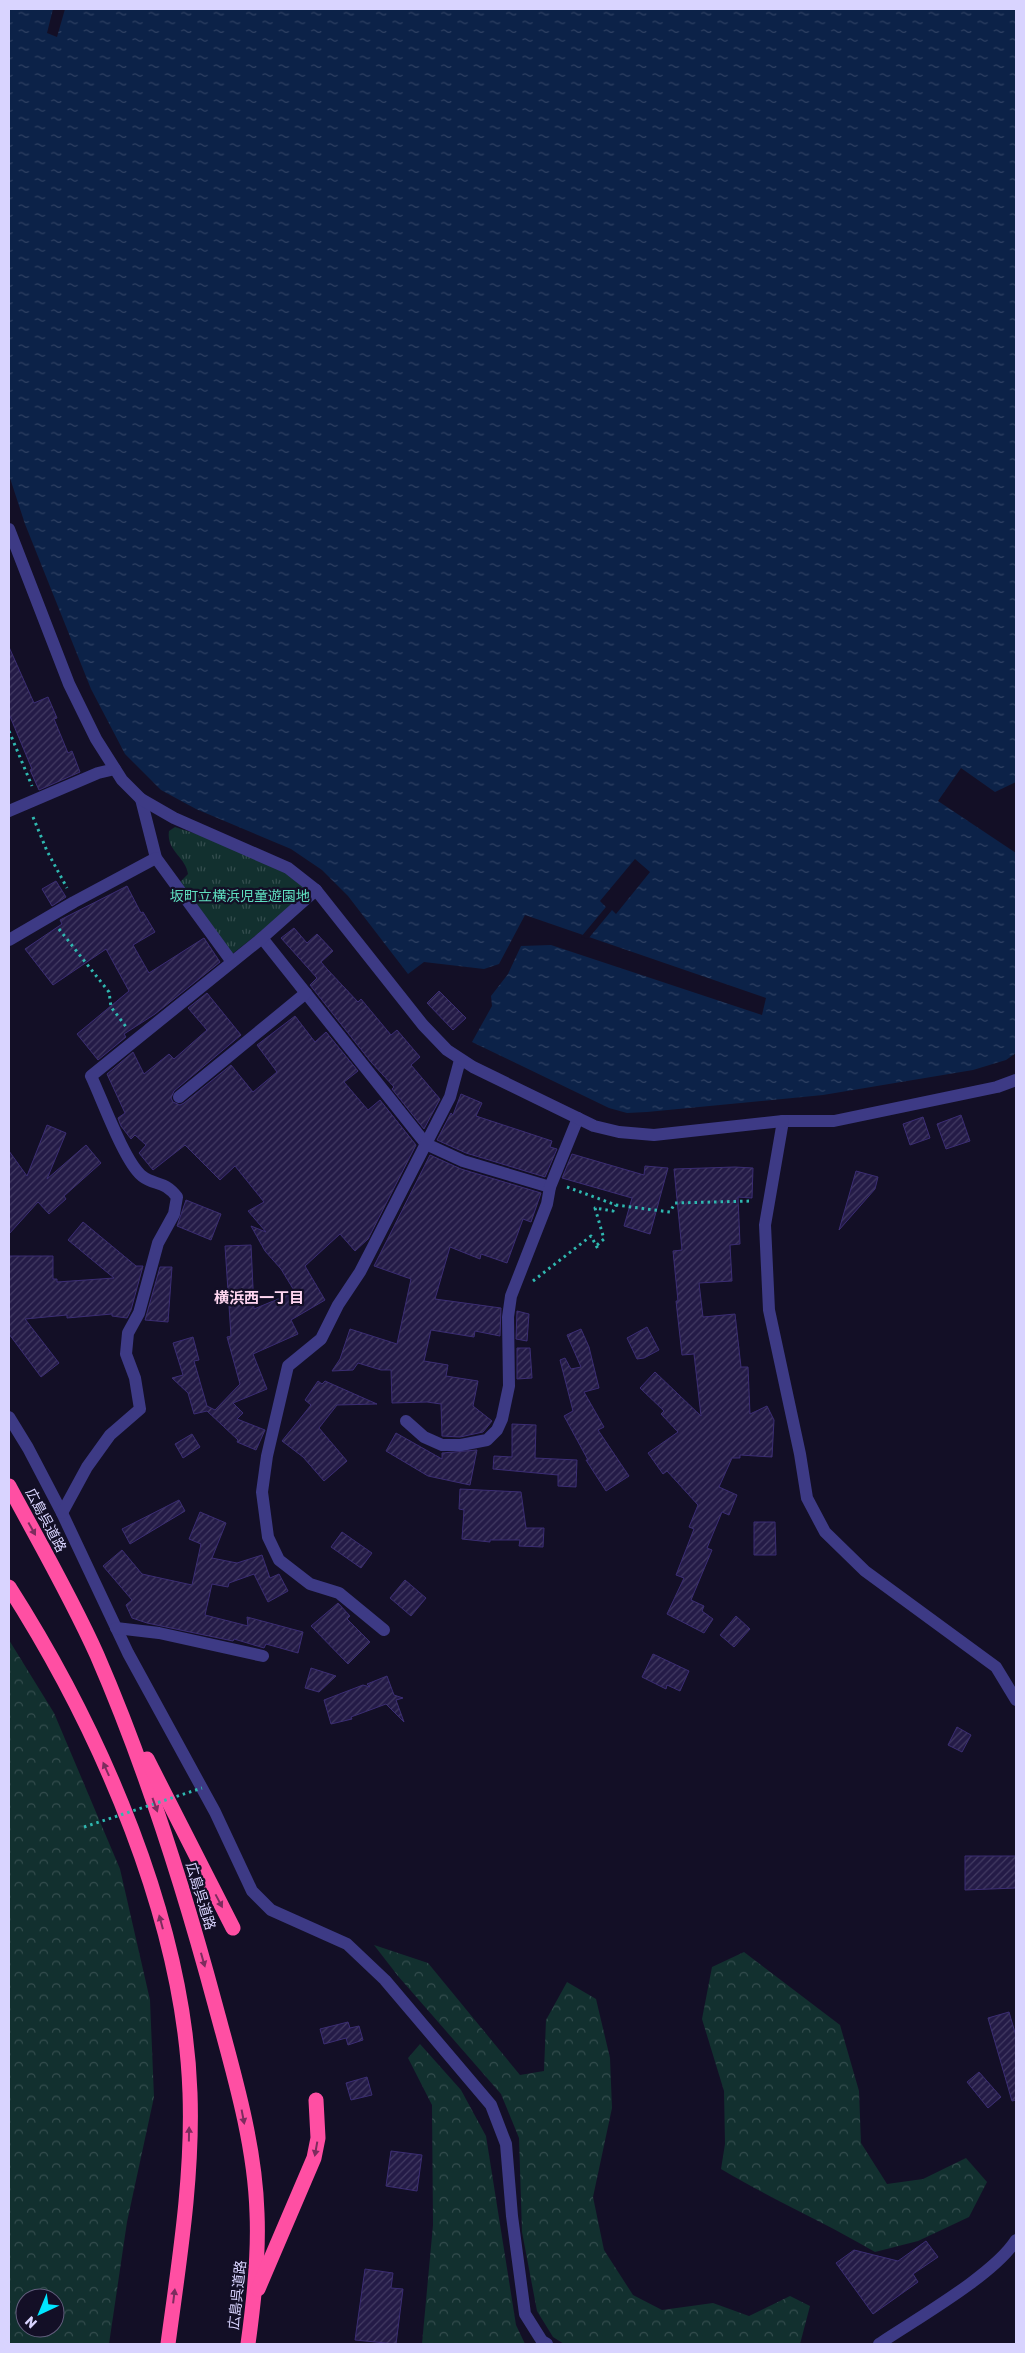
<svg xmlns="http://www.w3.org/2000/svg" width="1025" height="2353" font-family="Rubik,'Noto Sans JP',sans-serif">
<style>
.forest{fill:url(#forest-crowns);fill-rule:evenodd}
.park{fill:url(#park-tufts)}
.water{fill:url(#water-ripples)}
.pier{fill:#130f26}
.building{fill:url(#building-hatch);stroke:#3b2d73}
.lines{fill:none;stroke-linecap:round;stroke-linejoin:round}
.path{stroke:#2fb8b0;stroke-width:3;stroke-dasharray:2.5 4;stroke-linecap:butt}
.minor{stroke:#3d3a85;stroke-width:12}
.tertiary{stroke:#3d3a85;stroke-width:12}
.motorway{stroke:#ff4fa3;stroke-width:15}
.path-bridge{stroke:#2fb8b0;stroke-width:3;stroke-dasharray:2.5 4;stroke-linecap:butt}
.oneway{fill:#7d2c5e}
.labels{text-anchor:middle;stroke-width:4.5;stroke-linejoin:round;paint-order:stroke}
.park-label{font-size:14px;fill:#5fe0c0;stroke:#130f26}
.street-label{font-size:14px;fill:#d9d4ff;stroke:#130f26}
.neighbourhood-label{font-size:15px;font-weight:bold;fill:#ffd6f0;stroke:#130f26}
</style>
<defs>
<pattern id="forest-crowns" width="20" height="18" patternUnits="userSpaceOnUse" patternTransform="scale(1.25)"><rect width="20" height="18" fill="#12302f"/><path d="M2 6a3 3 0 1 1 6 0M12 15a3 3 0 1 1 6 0" fill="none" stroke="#344d4e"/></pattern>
<pattern id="park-tufts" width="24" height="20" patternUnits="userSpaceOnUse" patternTransform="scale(1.25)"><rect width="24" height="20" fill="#12302f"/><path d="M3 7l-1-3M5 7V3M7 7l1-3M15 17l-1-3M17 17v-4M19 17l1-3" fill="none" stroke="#344d4e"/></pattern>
<pattern id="water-ripples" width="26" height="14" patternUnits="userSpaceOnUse" patternTransform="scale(1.25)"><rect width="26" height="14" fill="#0c2248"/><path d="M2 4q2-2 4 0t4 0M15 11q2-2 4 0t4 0" fill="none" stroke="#2f4163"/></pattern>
<pattern id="building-hatch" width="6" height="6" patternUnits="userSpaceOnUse" patternTransform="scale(1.25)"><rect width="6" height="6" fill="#241b47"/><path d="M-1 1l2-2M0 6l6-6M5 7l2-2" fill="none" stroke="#433b63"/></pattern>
</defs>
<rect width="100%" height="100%" fill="#130f26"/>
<g class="forest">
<path d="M 9,1640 L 54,1713 L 120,1869 L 150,2000 L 154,2097 L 127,2222 L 109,2344 L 9,2344 ZM 25,2298 L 55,2298 L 55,2328 L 25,2328 Z"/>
<path d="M 374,1945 L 428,1963 L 520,2075 L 544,2071 L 546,2020 L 567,1982 L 596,1999 L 610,2058 L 612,2108 L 593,2197 L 604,2250 L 633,2295 L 662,2310 L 713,2303 L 749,2316 L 790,2296 L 810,2306 L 800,2344 L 564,2344 L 553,2337 L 537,2311 L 522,2232 L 519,2138 L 501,2094 L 398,1976 Z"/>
<path d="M 744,1952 L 840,2025 L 859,2091 L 861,2143 L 887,2184 L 923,2179 L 966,2158 L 987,2182 L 969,2217 L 918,2241 L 875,2252 C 824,2222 771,2199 721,2169 L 725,2144 L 724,2091 L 702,2019 L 712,1967 Z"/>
<path d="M 420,2044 L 461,2090 L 486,2136 L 516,2325 L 525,2344 L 422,2344 L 433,2225 L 432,2105 L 408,2058 Z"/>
</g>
<path class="park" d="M 175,827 L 236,847 L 297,878 L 309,894 L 232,954 L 179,883 L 188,874 C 186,857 166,851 169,831 Z"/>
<path class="water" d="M 9,9 L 53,9 L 47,33 L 57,37 L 65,9 L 1016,9 L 1016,782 L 995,792 L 961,768 L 938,801 L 1016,853 L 1016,1053 L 1006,1060 L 973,1070 L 823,1095 L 647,1112 L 627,1113 L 609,1108 L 472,1042 L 492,1006 L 491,996 L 508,974 L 521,946 L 551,945 L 762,1015 L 766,998 L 525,915 L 499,964 L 484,969 L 424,962 L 408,974 L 348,896 L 322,870 L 291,849 L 196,809 L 161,790 L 125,754 L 91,689 L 25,524 L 9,475 Z"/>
<path class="pier" d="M 635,859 L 650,872 L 616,914 L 612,910 L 588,939 L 581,937 L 606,907 L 600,901 Z"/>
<g class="building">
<path d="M 9,647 L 34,703 L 48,697 L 57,718 L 54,719 L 68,753 L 72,751 L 80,772 L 39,790 L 30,770 L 32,769 L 9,714 Z"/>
<path d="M 56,881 L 66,897 L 52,906 L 42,889 Z"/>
<path d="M 127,886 L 141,913 L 143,912 L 155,932 L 133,945 L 149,973 L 204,938 L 220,962 L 155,1014 L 124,1034 L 126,1037 L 98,1060 L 77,1034 L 129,991 L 106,949 L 53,985 L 25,949 L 62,924 L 60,920 Z"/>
<path d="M 294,928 L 307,943 L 317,934 L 333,951 L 321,962 L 327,969 L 358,1002 L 361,999 L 391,1035 L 397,1030 L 420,1057 L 411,1065 L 440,1099 L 424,1129 L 392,1089 L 394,1087 L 371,1062 L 310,985 L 317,978 L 281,938 Z"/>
<path d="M 439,991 L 466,1018 L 453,1030 L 427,1003 Z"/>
<path d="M 207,993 L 241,1035 L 174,1091 L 171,1098 L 173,1102 L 180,1105 L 184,1103 L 231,1065 L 253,1092 L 277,1072 L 257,1045 L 295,1016 L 315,1042 L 326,1032 L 358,1071 L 344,1082 L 368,1110 L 380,1100 L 416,1145 L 368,1239 L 355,1251 L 340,1234 L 305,1266 L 325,1300 L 291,1320 L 298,1334 L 253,1354 L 267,1389 L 233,1403 L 243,1413 L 237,1419 L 265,1430 L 256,1450 L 237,1442 L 238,1440 L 207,1411 L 194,1414 L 188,1393 L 172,1378 L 183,1375 L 173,1343 L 193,1337 L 199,1360 L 194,1361 L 207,1406 L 215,1410 L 240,1384 L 227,1337 L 231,1336 L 225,1246 L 251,1245 L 254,1309 L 295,1292 L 281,1269 L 265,1251 L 251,1226 L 266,1232 L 248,1211 L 264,1202 L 235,1166 L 220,1180 L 185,1145 L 153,1170 L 139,1153 L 146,1145 L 135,1135 L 131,1139 L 121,1126 L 118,1118 L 125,1113 L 107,1074 L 133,1052 L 144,1074 L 169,1054 L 174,1059 L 207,1030 L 188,1008 Z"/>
<path d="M 461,1094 L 482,1103 L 476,1116 L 552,1141 L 550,1147 L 557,1149 L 545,1177 L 466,1153 L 437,1140 L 451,1113 L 453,1115 Z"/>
<path d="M 961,1115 L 970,1141 L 946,1149 L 937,1124 Z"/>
<path d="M 923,1117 L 930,1138 L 910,1145 L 903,1124 Z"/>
<path d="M 47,1125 L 66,1133 L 47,1179 L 86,1145 L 101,1163 L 64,1196 L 66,1199 L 49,1214 L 38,1202 L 9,1234 L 9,1151 L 27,1176 Z"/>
<path d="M 572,1154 L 644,1175 L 645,1166 L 668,1168 L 650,1234 L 624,1226 L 632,1198 L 562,1178 Z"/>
<path d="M 430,1155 L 461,1169 L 541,1193 L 531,1222 L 523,1219 L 507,1263 L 481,1254 L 480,1259 L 450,1247 L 435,1299 L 501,1308 L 500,1336 L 475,1331 L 474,1337 L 431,1330 L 424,1361 L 448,1365 L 446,1376 L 478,1381 L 473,1406 L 492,1421 L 483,1432 L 460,1437 L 442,1436 L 441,1404 L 427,1402 L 392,1403 L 391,1370 L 381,1370 L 358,1363 L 353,1370 L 332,1371 L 340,1359 L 350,1329 L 397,1344 L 411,1279 L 374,1266 Z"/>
<path d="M 735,1167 L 753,1168 L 752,1198 L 738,1197 L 740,1244 L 730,1245 L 732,1281 L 699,1283 L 703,1317 L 735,1314 L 741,1367 L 748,1367 L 750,1414 L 767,1406 L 774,1420 L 772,1457 L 740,1455 L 740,1458 L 732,1458 L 719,1487 L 737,1495 L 729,1515 L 722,1512 L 707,1548 L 712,1550 L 691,1600 L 704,1606 L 702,1611 L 713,1619 L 704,1633 L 667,1614 L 684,1578 L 676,1575 L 694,1529 L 689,1527 L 698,1505 L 667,1471 L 663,1474 L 648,1453 L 678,1432 L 661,1414 L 664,1411 L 640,1388 L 655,1372 L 701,1416 L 694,1354 L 682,1355 L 676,1301 L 678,1301 L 673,1251 L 682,1250 L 674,1169 Z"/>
<path d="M 856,1171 L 878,1177 L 875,1189 L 839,1230 Z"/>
<path d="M 186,1200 L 221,1214 L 211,1240 L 177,1226 Z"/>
<path d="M 83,1222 L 136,1266 L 143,1266 L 131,1310 L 127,1318 L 112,1316 L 112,1314 L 67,1318 L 67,1315 L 25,1319 L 59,1363 L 41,1377 L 9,1334 L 9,1256 L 53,1256 L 53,1279 L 57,1279 L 57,1282 L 114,1278 L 68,1240 Z"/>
<path d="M 160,1267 L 172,1267 L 168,1322 L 145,1320 Z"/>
<path d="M 517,1311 L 529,1314 L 527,1341 L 516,1339 Z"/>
<path d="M 647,1327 L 659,1350 L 644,1358 L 637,1359 L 627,1338 Z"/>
<path d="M 581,1329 L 589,1347 L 599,1388 L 584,1392 L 604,1427 L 598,1430 L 629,1476 L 606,1491 L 586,1460 L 588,1460 L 564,1416 L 573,1411 L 560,1360 L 565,1358 L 571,1369 L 581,1367 L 567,1335 Z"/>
<path d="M 517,1348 L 530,1348 L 532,1378 L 517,1379 Z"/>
<path d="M 318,1381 L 322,1384 L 325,1381 L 377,1404 L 337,1405 L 319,1428 L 347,1461 L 324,1481 L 303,1457 L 282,1441 L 311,1405 L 305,1400 Z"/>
<path d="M 512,1424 L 536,1425 L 535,1458 L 577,1460 L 576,1487 L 558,1486 L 558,1475 L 493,1469 L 494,1456 L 512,1457 Z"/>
<path d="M 396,1433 L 442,1459 L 442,1453 L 477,1450 L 470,1485 L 428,1476 L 386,1451 Z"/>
<path d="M 192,1434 L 200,1447 L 183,1458 L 175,1444 Z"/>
<path d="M 460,1489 L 521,1492 L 526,1528 L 544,1528 L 543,1547 L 519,1546 L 520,1540 L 490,1540 L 490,1542 L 462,1539 L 464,1510 L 459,1509 Z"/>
<path d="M 179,1500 L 185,1511 L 130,1544 L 122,1529 Z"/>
<path d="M 200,1512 L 226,1523 L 212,1558 L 237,1563 L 262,1555 L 270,1578 L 279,1574 L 288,1591 L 268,1602 L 254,1574 L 229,1583 L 228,1587 L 212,1584 L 205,1615 L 248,1626 L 247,1617 L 303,1632 L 298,1653 L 266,1644 L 264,1648 L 234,1639 L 233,1641 L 147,1623 L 132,1618 L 126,1605 L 132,1600 L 103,1566 L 122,1550 L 142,1574 L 192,1585 L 201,1544 L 189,1539 Z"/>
<path d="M 754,1522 L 775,1522 L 776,1555 L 754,1555 Z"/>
<path d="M 342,1532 L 372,1553 L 361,1568 L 331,1547 Z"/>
<path d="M 405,1580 L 426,1598 L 411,1616 L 390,1598 Z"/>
<path d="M 338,1603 L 350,1616 L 347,1619 L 370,1642 L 348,1664 L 311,1626 Z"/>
<path d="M 736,1616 L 750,1629 L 734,1647 L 720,1635 Z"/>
<path d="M 653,1654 L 689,1671 L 680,1691 L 667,1685 L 666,1689 L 642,1677 Z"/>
<path d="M 311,1668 L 336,1676 L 319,1692 L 305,1688 Z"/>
<path d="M 387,1676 L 394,1695 L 403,1698 L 396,1700 L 404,1722 L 386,1704 L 351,1717 L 352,1719 L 331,1724 L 324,1700 L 363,1685 L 370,1687 L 367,1684 Z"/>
<path d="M 957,1727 L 971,1735 L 962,1752 L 948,1745 Z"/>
<path d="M 965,1856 L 1016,1856 L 1016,1888 L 965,1890 Z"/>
<path d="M 1009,2012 L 1016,2036 L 1016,2100 L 1012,2101 L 988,2018 Z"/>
<path d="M 348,2022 L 350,2028 L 359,2026 L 363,2040 L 348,2045 L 346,2038 L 324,2044 L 320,2029 Z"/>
<path d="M 979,2072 L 1001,2097 L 988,2108 L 967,2082 Z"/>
<path d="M 367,2077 L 372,2095 L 351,2100 L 346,2083 Z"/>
<path d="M 391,2151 L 422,2155 L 417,2191 L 386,2186 Z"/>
<path d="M 926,2241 L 938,2257 L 913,2274 L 918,2282 L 873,2314 L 836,2263 L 854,2250 L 898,2261 Z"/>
<path d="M 365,2269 L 393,2273 L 391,2288 L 403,2289 L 396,2344 L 355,2340 Z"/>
</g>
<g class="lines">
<g class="path">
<path d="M 9,731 L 32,786"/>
<path d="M 33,817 L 47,851 L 67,888"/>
<path d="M 59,929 L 109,992 L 111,1007 L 127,1028"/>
<path d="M 567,1187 L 616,1205 L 670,1212 L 675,1203 L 753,1201"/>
<path d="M 597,1245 L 604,1239 L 595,1208 L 613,1211 L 616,1205"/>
<path d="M 533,1281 L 591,1236 L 598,1249"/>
</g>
<g class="minor">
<path d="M 141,799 L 156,858 L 232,962"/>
<path d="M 9,811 L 98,773 L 115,769"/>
<path d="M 262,938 L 426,1144 L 463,1161 L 550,1187"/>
<path d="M 9,940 L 74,902 L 156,858"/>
<path d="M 1016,1080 L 997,1087 L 834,1121 L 783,1121 L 765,1225 L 769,1310 L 800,1454 L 807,1498 L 825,1532 L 865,1571 L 996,1667 L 1016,1700"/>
<path d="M 179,1097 L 306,993"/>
<path d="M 9,1417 L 28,1448 L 62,1513 L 128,1653 L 215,1812 L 252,1891 L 271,1910 L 347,1944 L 385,1980 L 491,2105 L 506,2144 L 512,2216 L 525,2314 L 542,2341 L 547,2344"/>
<path d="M 406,1421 L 424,1437 L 442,1445 L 461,1445 L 487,1440 L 497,1430 L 502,1419 L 509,1386 L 508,1317 L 511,1296 L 547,1204 L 550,1187 L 578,1118"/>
<path d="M 62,1513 L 87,1467 L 110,1435 L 140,1409 L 135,1378 L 126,1354 L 128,1333 L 139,1313 L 158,1243 L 174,1214 L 177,1197 C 164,1180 155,1186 142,1176 C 124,1161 102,1099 91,1076 L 262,938 L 316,890"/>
<path d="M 116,1628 L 159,1633 L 263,1656"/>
<path d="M 384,1630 L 339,1593 L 310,1584 L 279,1560 L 268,1537 L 262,1492 L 267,1456 L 288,1366 L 321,1339 L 338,1305 L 360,1272 L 450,1097 L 460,1060"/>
<path d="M 879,2344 C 916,2319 994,2275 1016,2240"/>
</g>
<path class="tertiary" d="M 9,529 L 69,684 L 96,739 L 122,780 L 141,799 L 174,818 L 288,868 L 316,890 L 423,1025 L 447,1050 L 473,1067 L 594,1126 L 619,1132 L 654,1135 L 783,1121"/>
<g class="motorway">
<path d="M 9,1486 C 39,1542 71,1597 97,1655 C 146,1768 183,1885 215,2004 C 233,2071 255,2143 257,2213 C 259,2257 254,2301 248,2344"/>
<path d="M 9,1587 C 101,1731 184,1921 190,2093 C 193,2177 179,2262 168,2344"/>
<path d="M 147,1759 L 233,1928"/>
<path d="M 258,2289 L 314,2158 L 318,2138 L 316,2100"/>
</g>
<path class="path-bridge" d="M 84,1827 L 202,1788"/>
</g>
<defs><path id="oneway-solid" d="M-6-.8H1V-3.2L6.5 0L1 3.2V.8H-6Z" transform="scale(1.25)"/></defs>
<g class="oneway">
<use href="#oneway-solid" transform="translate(32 1529) rotate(61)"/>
<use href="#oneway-solid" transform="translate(106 1769) rotate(-114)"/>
<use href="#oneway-solid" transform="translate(155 1805) rotate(70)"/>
<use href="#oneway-solid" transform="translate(219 1901) rotate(62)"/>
<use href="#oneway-solid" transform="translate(161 1922) rotate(-105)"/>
<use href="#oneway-solid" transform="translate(203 1960) rotate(74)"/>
<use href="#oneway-solid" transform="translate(243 2117) rotate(79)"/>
<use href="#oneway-solid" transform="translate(189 2134) rotate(-89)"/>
<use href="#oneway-solid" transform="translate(316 2149) rotate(100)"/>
<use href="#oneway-solid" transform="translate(174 2296) rotate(-83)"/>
</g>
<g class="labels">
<g class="park-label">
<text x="240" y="901">坂町立横浜児童遊園地</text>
</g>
<g class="street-label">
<text transform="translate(46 1520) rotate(62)" y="5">広島呉道路</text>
<text transform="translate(201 1896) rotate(73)" y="5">広島呉道路</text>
<text transform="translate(237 2295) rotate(-84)" y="5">広島呉道路</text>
</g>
<g class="neighbourhood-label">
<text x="259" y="1303">横浜西一丁目</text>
</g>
</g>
<rect width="1025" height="2353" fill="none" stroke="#d9d4ff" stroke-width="20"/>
<g transform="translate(40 2313) rotate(224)"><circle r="24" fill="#130f26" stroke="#625e7d"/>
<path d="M0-4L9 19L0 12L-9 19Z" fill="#00e5ff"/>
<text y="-8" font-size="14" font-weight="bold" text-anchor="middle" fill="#d9d4ff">N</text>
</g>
</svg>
